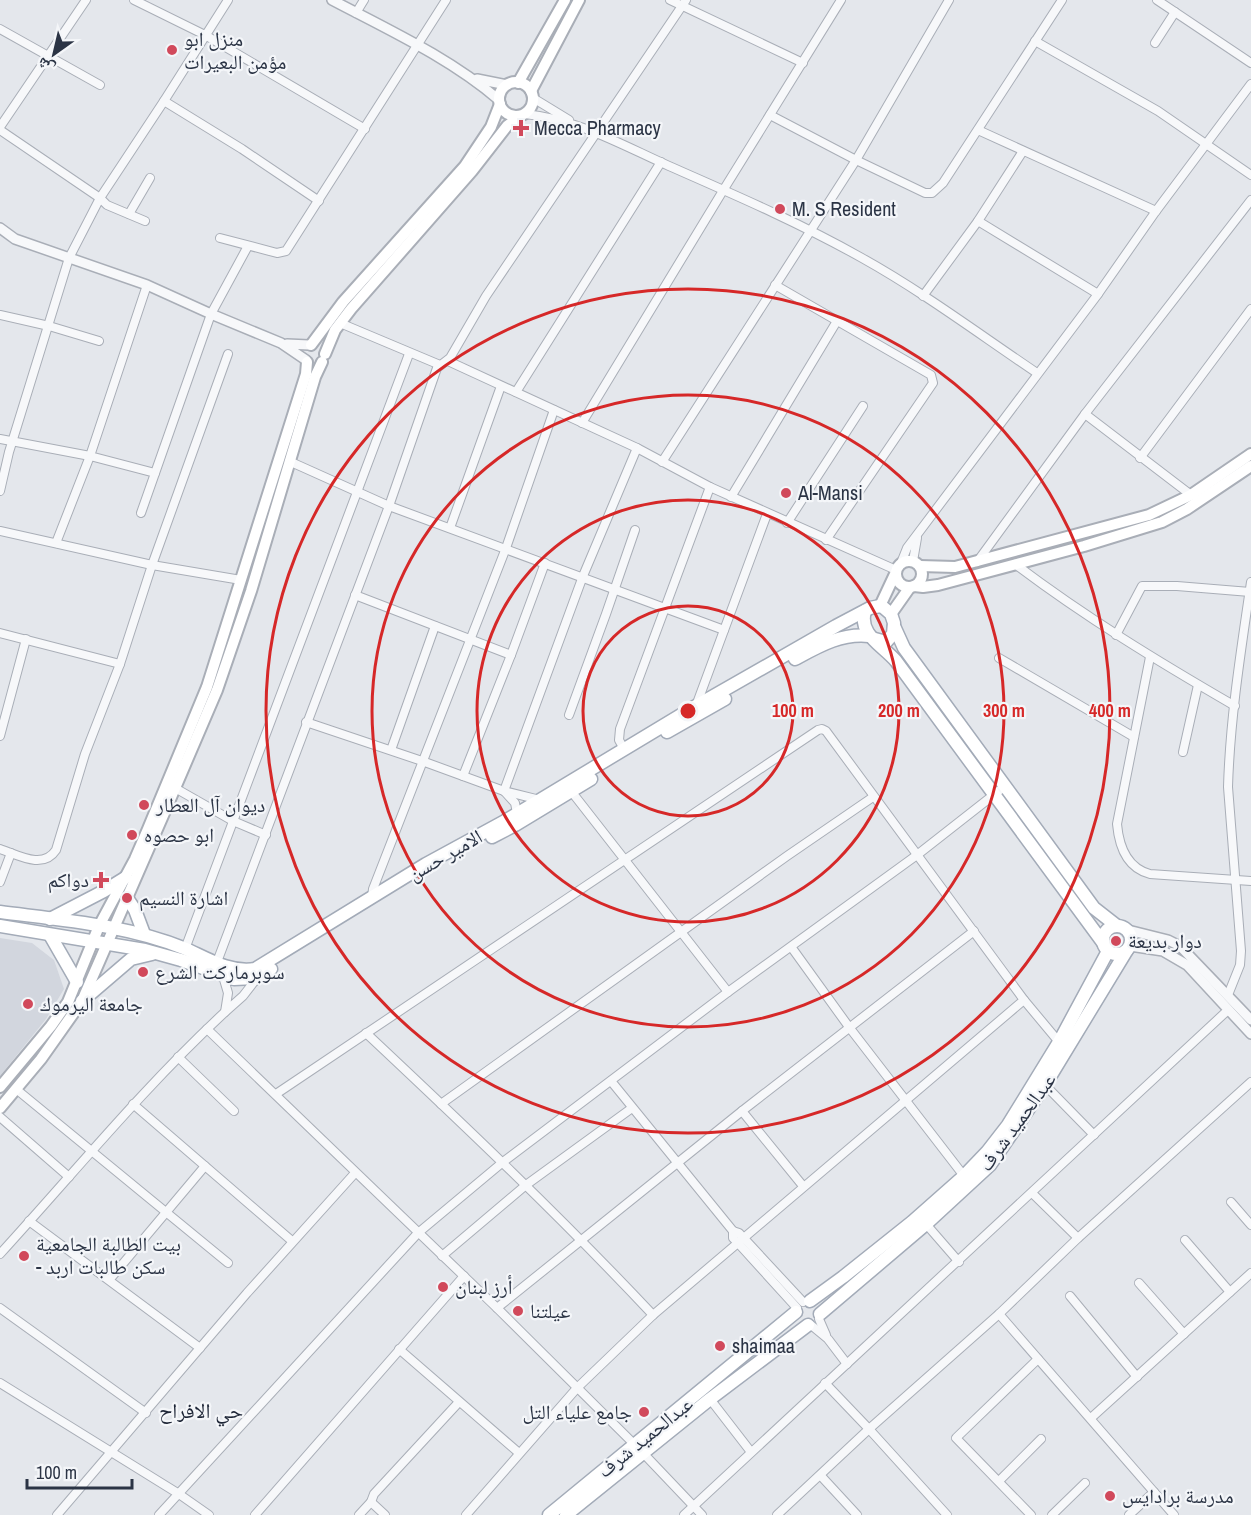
<svg xmlns="http://www.w3.org/2000/svg" width="1251" height="1515" font-family="'Archivo Narrow','Noto Naskh Arabic',sans-serif">
<style>
.built{fill:#d2d6de}
.lines{fill:none;stroke-linecap:round;stroke-linejoin:round}
.minor-casing{stroke:#a9aeb7;stroke-width:10}
.tertiary-casing{stroke:#a9aeb7;stroke-width:12}
.secondary-casing{stroke:#a9aeb7;stroke-width:14}
.primary-casing{stroke:#a3abb8;stroke-width:15}
.minor{stroke:#f7f8fa;stroke-width:8}
.tertiary{stroke:#f7f8fa;stroke-width:9}
.secondary{stroke:#fff;stroke-width:10}
.primary{stroke:#fff;stroke-width:12}
.ring{fill:none;stroke:#d62828;stroke-width:3}
.poi-dot{fill:#d1495b;stroke:#f4f6f9;stroke-width:2}
.labels{text-anchor:middle;stroke-width:4.5;stroke-linejoin:round;paint-order:stroke}
.poi-label{font-size:20px;fill:#2b3445;stroke:#f4f6f9;text-anchor:start}
.street-label{font-size:20px;fill:#2b3445;stroke:#f4f6f9}
.neighbourhood-label{font-size:21px;fill:#1d2536;stroke:#f4f6f9}
.centre{fill:#d62828;stroke:#f4f6f9;stroke-width:3}
.ring-label{font-size:18px;text-anchor:middle;font-weight:bold;fill:#d62828;stroke:#f4f6f9;stroke-width:4.5;stroke-linejoin:round;paint-order:stroke}
</style>
<rect width="100%" height="100%" fill="#e4e7ec"/>
<path class="built" d="M 0,938 L 32,943 L 50,957 L 54,960 L 64,989 L 46,1019 L 0,1076 Z"/>
<g class="lines">
<g class="minor-casing">
<g id="minor">
<path d="M 134,0 L 205,35 L 365,129"/>
<path d="M 670,0 L 803,63"/>
<path d="M 1157,0 L 1251,63"/>
<path d="M 356,13 L 364,0"/>
<path d="M 0,29 L 100,85"/>
<path d="M 1035,41 L 1158,111 L 1251,175"/>
<path d="M 1155,43 L 1175,12"/>
<path d="M 533,98 L 569,120"/>
<path d="M 164,101 L 242,149 L 319,201"/>
<path d="M 525,114 C 577,119 622,145 669,166 C 735,195 800,223 862,258 C 923,292 979,334 1037,373"/>
<path d="M 770,115 L 856,160 L 925,193 L 932,193 L 943,183 L 1062,0"/>
<path d="M 0,127 L 86,0"/>
<path d="M 0,130 L 100,198 L 164,101 L 228,0"/>
<path d="M 978,130 L 1156,211"/>
<path d="M 129,214 L 150,178"/>
<path d="M 978,221 L 1098,294"/>
<path d="M 220,238 L 277,253 L 286,251 L 446,0"/>
<path d="M 775,285 L 931,375 L 933,383 L 826,540"/>
<path d="M 923,296 L 978,221 L 1023,151"/>
<path d="M 0,315 L 49,326 L 99,341"/>
<path d="M 340,323 L 440,365"/>
<path d="M 448,361 L 637,448 L 710,487 L 896,570"/>
<path d="M 516,392 L 661,162"/>
<path d="M 1085,414 L 1191,495"/>
<path d="M 582,423 L 724,189 L 841,0"/>
<path d="M 0,439 L 90,456 L 155,473"/>
<path d="M 1140,458 L 1251,309"/>
<path d="M 291,462 L 389,506 L 724,630"/>
<path d="M 662,462 L 856,160 L 949,0"/>
<path d="M 0,491 L 9,452 L 69,258 L 100,198 L 107,205 L 145,221"/>
<path d="M 731,497 L 837,321"/>
<path d="M 141,513 L 211,314 L 248,246"/>
<path d="M 787,523 L 863,406"/>
<path d="M 450,528 L 501,386"/>
<path d="M 0,531 L 152,565 L 241,580"/>
<path d="M 56,543 L 90,456 L 147,285"/>
<path d="M 913,561 L 917,538"/>
<path d="M 977,562 L 1085,414 L 1251,200"/>
<path d="M 901,563 L 907,548 L 1098,294 L 1156,211 L 1251,84"/>
<path d="M 1015,564 C 1085,617 1159,662 1235,706"/>
<path d="M 355,595 L 511,655"/>
<path d="M 0,633 L 120,664"/>
<path d="M 1116,635 L 1142,586 L 1177,586 L 1250,592"/>
<path d="M 1150,657 L 1117,824 C 1119,846 1127,868 1150,874 L 1251,881"/>
<path d="M 999,658 L 1134,737"/>
<path d="M 696,706 L 767,514"/>
<path d="M 569,715 L 606,614 L 635,530"/>
<path d="M 306,722 L 422,761 L 504,791 L 540,800"/>
<path d="M 0,736 L 26,639"/>
<path d="M 624,749 L 619,740 L 620,729 L 710,487"/>
<path d="M 391,750 L 435,626"/>
<path d="M 1183,752 L 1198,685"/>
<path d="M 463,776 L 511,655 L 545,563"/>
<path d="M 175,788 L 233,821 L 266,835"/>
<path d="M 504,791 L 583,576 L 637,448"/>
<path d="M 571,791 L 728,992"/>
<path d="M 505,792 L 515,803 L 517,813"/>
<path d="M 0,849 C 18,855 43,870 56,850 L 85,754 L 120,664 L 152,565 L 228,354"/>
<path d="M 0,882 L 11,853"/>
<path d="M 372,897 L 373,889 L 506,548 L 554,410"/>
<path d="M 792,948 L 849,1027 L 964,1176"/>
<path d="M 185,949 L 409,354"/>
<path d="M 217,962 L 389,506 L 437,368 L 450,358 L 486,296 L 686,0"/>
<path d="M 223,976 L 228,993 L 225,1012 L 243,996 L 257,978"/>
<path d="M 1228,995 L 1240,965 L 1241,951 L 1228,787 C 1230,719 1241,650 1251,582"/>
<path d="M 207,1029 L 497,1308 L 635,1445"/>
<path d="M 366,1033 C 464,1125 561,1217 653,1315"/>
<path d="M 178,1057 L 234,1111"/>
<path d="M 611,1081 L 733,1231 L 739,1233 L 803,1302"/>
<path d="M 1045,1085 L 1094,1135"/>
<path d="M 16,1089 L 228,1263"/>
<path d="M 276,1094 L 818,730 L 822,729 L 826,731 L 1024,1000 L 1059,1042"/>
<path d="M 133,1104 L 292,1241"/>
<path d="M 441,1104 L 787,856 L 873,797"/>
<path d="M 742,1111 L 803,1186"/>
<path d="M 0,1117 L 69,1177"/>
<path d="M 1032,1193 L 1078,1238"/>
<path d="M 1231,1202 L 1251,1225"/>
<path d="M 29,1221 L 200,1348"/>
<path d="M 926,1224 L 959,1262"/>
<path d="M 733,1231 L 733,1238 L 738,1243 L 797,1308"/>
<path d="M 1185,1240 L 1230,1292"/>
<path d="M 0,1254 C 74,1173 144,1087 225,1012"/>
<path d="M 442,1256 L 526,1185 L 632,1108"/>
<path d="M 110,1279 L 205,1166"/>
<path d="M 1139,1283 L 1184,1334"/>
<path d="M 1070,1296 L 1137,1377"/>
<path d="M 0,1308 L 146,1413"/>
<path d="M 497,1308 L 742,1111 L 974,931"/>
<path d="M 999,1314 L 1174,1515"/>
<path d="M 819,1319 L 826,1335"/>
<path d="M 811,1325 L 828,1339 L 847,1364"/>
<path d="M 399,1349 L 519,1453"/>
<path d="M 0,1383 L 179,1494 L 209,1515"/>
<path d="M 825,1383 L 869,1429 L 947,1515"/>
<path d="M 710,1399 L 751,1452"/>
<path d="M 1091,1418 L 1251,1273"/>
<path d="M 643,1453 L 702,1515"/>
<path d="M 821,1476 L 857,1515"/>
<path d="M 999,1481 L 1041,1439"/>
<path d="M 371,1502 L 385,1515"/>
<path d="M 57,1515 L 247,1293 L 355,1173"/>
<path d="M 159,1515 L 418,1233 L 503,1162 L 728,992 L 917,855 L 1005,786"/>
<path d="M 255,1515 L 464,1276"/>
<path d="M 359,1515 L 371,1502 L 374,1494 L 459,1402"/>
<path d="M 466,1515 L 577,1388 L 653,1315 L 1024,1000"/>
<path d="M 684,1515 L 1228,1010"/>
<path d="M 777,1515 L 869,1429 L 999,1314 L 1078,1238 L 1251,1082"/>
<path d="M 1031,1515 L 956,1438 L 1038,1359"/>
<path d="M 1052,1515 L 1085,1483"/>
<path d="M 1129,1515 L 1154,1492"/>
</g>
</g>
<g class="tertiary-casing">
<g id="tertiary">
<path d="M 332,0 C 389,30 450,58 499,100"/>
<path d="M 477,79 L 507,85"/>
<path d="M 0,228 L 15,239 L 147,285 L 211,314 L 281,343 L 306,360"/>
<path d="M 287,344 L 309,345"/>
<path d="M 1128,930 L 1168,940 L 1180,946 L 1251,1020"/>
<path d="M 1130,946 L 1163,951 L 1187,965 L 1251,1034"/>
</g>
</g>
<g class="secondary-casing">
<g id="secondary">
<circle cx="516" cy="99" r="17"/>
<path d="M 518,83 L 565,0"/>
<path d="M 531,91 L 579,0"/>
<path d="M 311,345 L 343,302 L 465,166 L 491,127 L 500,104"/>
<path d="M 325,354 L 335,330 L 351,309 L 472,171 L 507,126 L 520,116"/>
<circle cx="909" cy="574" r="13"/>
<path d="M 920,566 L 955,567 L 1149,515 L 1191,495 L 1251,454"/>
<path d="M 914,586 L 923,587 L 938,585 L 1084,546 L 1162,522 L 1187,509 L 1251,466"/>
<path d="M 880,606 L 895,574"/>
<path d="M 891,614 L 910,587"/>
<path d="M 0,1087 L 51,1026 L 68,1002 L 99,926 L 135,859 L 148,829 L 207,687 L 306,374 L 307,362"/>
<path d="M 0,1108 L 41,1059 L 82,1001 L 175,788 L 217,690 L 251,591 L 315,377 L 322,362"/>
</g>
</g>
<g class="primary-casing">
<g id="primary">
<path d="M 865,611 C 858,634 882,645 896,661 L 1104,944"/>
<path d="M 894,626 L 904,648 L 1094,908 L 1117,926"/>
<path d="M 795,659 C 819,646 841,633 869,636"/>
<path d="M 667,732 L 725,699"/>
<path d="M 492,837 L 515,825 L 591,779"/>
<path d="M 127,898 L 135,910 L 144,934"/>
<path d="M 0,912 C 62,920 127,925 186,949 C 208,959 230,973 255,969 L 426,864 L 505,821 L 696,706 L 836,626 L 870,608 L 880,606 L 884,608 L 891,614 L 894,623 L 893,634 L 886,642 L 875,639"/>
<path d="M 50,919 L 104,891 L 125,878"/>
<path d="M 0,926 L 145,950 L 181,960 L 234,979 L 257,978 L 271,969"/>
<circle cx="1117" cy="940" r="14"/>
<path d="M 50,935 L 77,982"/>
<path d="M 82,1001 L 131,959 L 152,954"/>
<path d="M 810,1301 L 843,1277 L 912,1222 L 964,1176 L 987,1152 L 1008,1125 L 1059,1042 L 1108,951"/>
<path d="M 820,1314 L 926,1224 L 990,1165 L 1045,1085 L 1127,950"/>
<path d="M 549,1515 L 796,1312"/>
<path d="M 566,1515 L 710,1399 L 808,1325"/>
</g>
</g>
<use href="#minor" class="minor"/>
<use href="#tertiary" class="tertiary"/>
<use href="#secondary" class="secondary"/>
<use href="#primary" class="primary"/>
</g>
<g class="ring">
<circle cx="688" cy="711" r="105"/>
<circle cx="688" cy="711" r="211"/>
<circle cx="688" cy="711" r="316"/>
<circle cx="688" cy="711" r="422"/>
</g>
<g class="poi-dot">
<circle cx="172" cy="50" r="6"/>
<path d="M518 119h6v6h6v6h-6v6h-6v-6h-6v-6h6z"/>
<circle cx="780" cy="209" r="6"/>
<circle cx="786" cy="493" r="6"/>
<circle cx="144" cy="805" r="6"/>
<circle cx="132" cy="835" r="6"/>
<path d="M98 871h6v6h6v6h-6v6h-6v-6h-6v-6h6z"/>
<circle cx="127" cy="898" r="6"/>
<circle cx="1116" cy="941" r="6"/>
<circle cx="143" cy="972" r="6"/>
<circle cx="28" cy="1004" r="6"/>
<circle cx="24" cy="1256" r="6"/>
<circle cx="443" cy="1287" r="6"/>
<circle cx="518" cy="1311" r="6"/>
<circle cx="720" cy="1346" r="6"/>
<circle cx="644" cy="1412" r="6"/>
<circle cx="1110" cy="1496" r="6"/>
</g>
<g class="labels">
<g class="poi-label">
<text x="184" y="46">منزل ابو<tspan x="184" dy="23">مؤمن البعيرات</tspan></text>
<text x="534" y="135">Mecca Pharmacy</text>
<text x="792" y="216">M. S Resident</text>
<text x="798" y="500">Al-Mansi</text>
<text x="156" y="812">ديوان آل العطار</text>
<text x="144" y="842">ابو حصوه</text>
<text x="89" y="887" text-anchor="end">دواكم</text>
<text x="139" y="905">اشارة النسيم</text>
<text x="1128" y="948">دوار بديعة</text>
<text x="155" y="979">سوبرماركت الشرع</text>
<text x="40" y="1011">جامعة اليرموك</text>
<text x="36" y="1251">بيت الطالبة الجامعية<tspan x="36" dy="23">- سكن طالبات اربد</tspan></text>
<text x="455" y="1294">أرز لبنان</text>
<text x="530" y="1318">عيلتنا</text>
<text x="732" y="1353">shaimaa</text>
<text x="632" y="1419" text-anchor="end">جامع علياء التل</text>
<text x="1122" y="1503">مدرسة برادايس</text>
</g>
<g class="street-label">
<text transform="translate(445 855) rotate(-30)" y="7">الامير حسن</text>
<text transform="translate(1017 1122) rotate(-54)" y="7">عبدالحميد شرف</text>
<text transform="translate(645 1437) rotate(-39)" y="7">عبدالحميد شرف</text>
</g>
<g class="neighbourhood-label">
<text x="201" y="1418">حي الافراح</text>
</g>
</g>
<circle cx="688" cy="711" r="9" class="centre"/>
<g class="ring-label">
<text x="793" y="717">100 m</text>
<text x="899" y="717">200 m</text>
<text x="1004" y="717">300 m</text>
<text x="1110" y="717">400 m</text>
</g>
<g transform="translate(54 54) rotate(214)" stroke="#f4f6f9" stroke-width="4.5" paint-order="stroke">
<path d="M0-4.5L10 22L0 15L-10 22Z" fill="#2b3445"/>
<text y="-9" font-size="16" font-weight="bold" text-anchor="middle" fill="#2b3445">ش</text>
</g>
<path d="M27 1479v9h105v-9" fill="none" stroke="#2b3445" stroke-width="3"/>
<text x="36" y="1479" font-size="18" fill="#2b3445" stroke="#f4f6f9" stroke-width="4.5" paint-order="stroke">100 m</text>
</svg>
